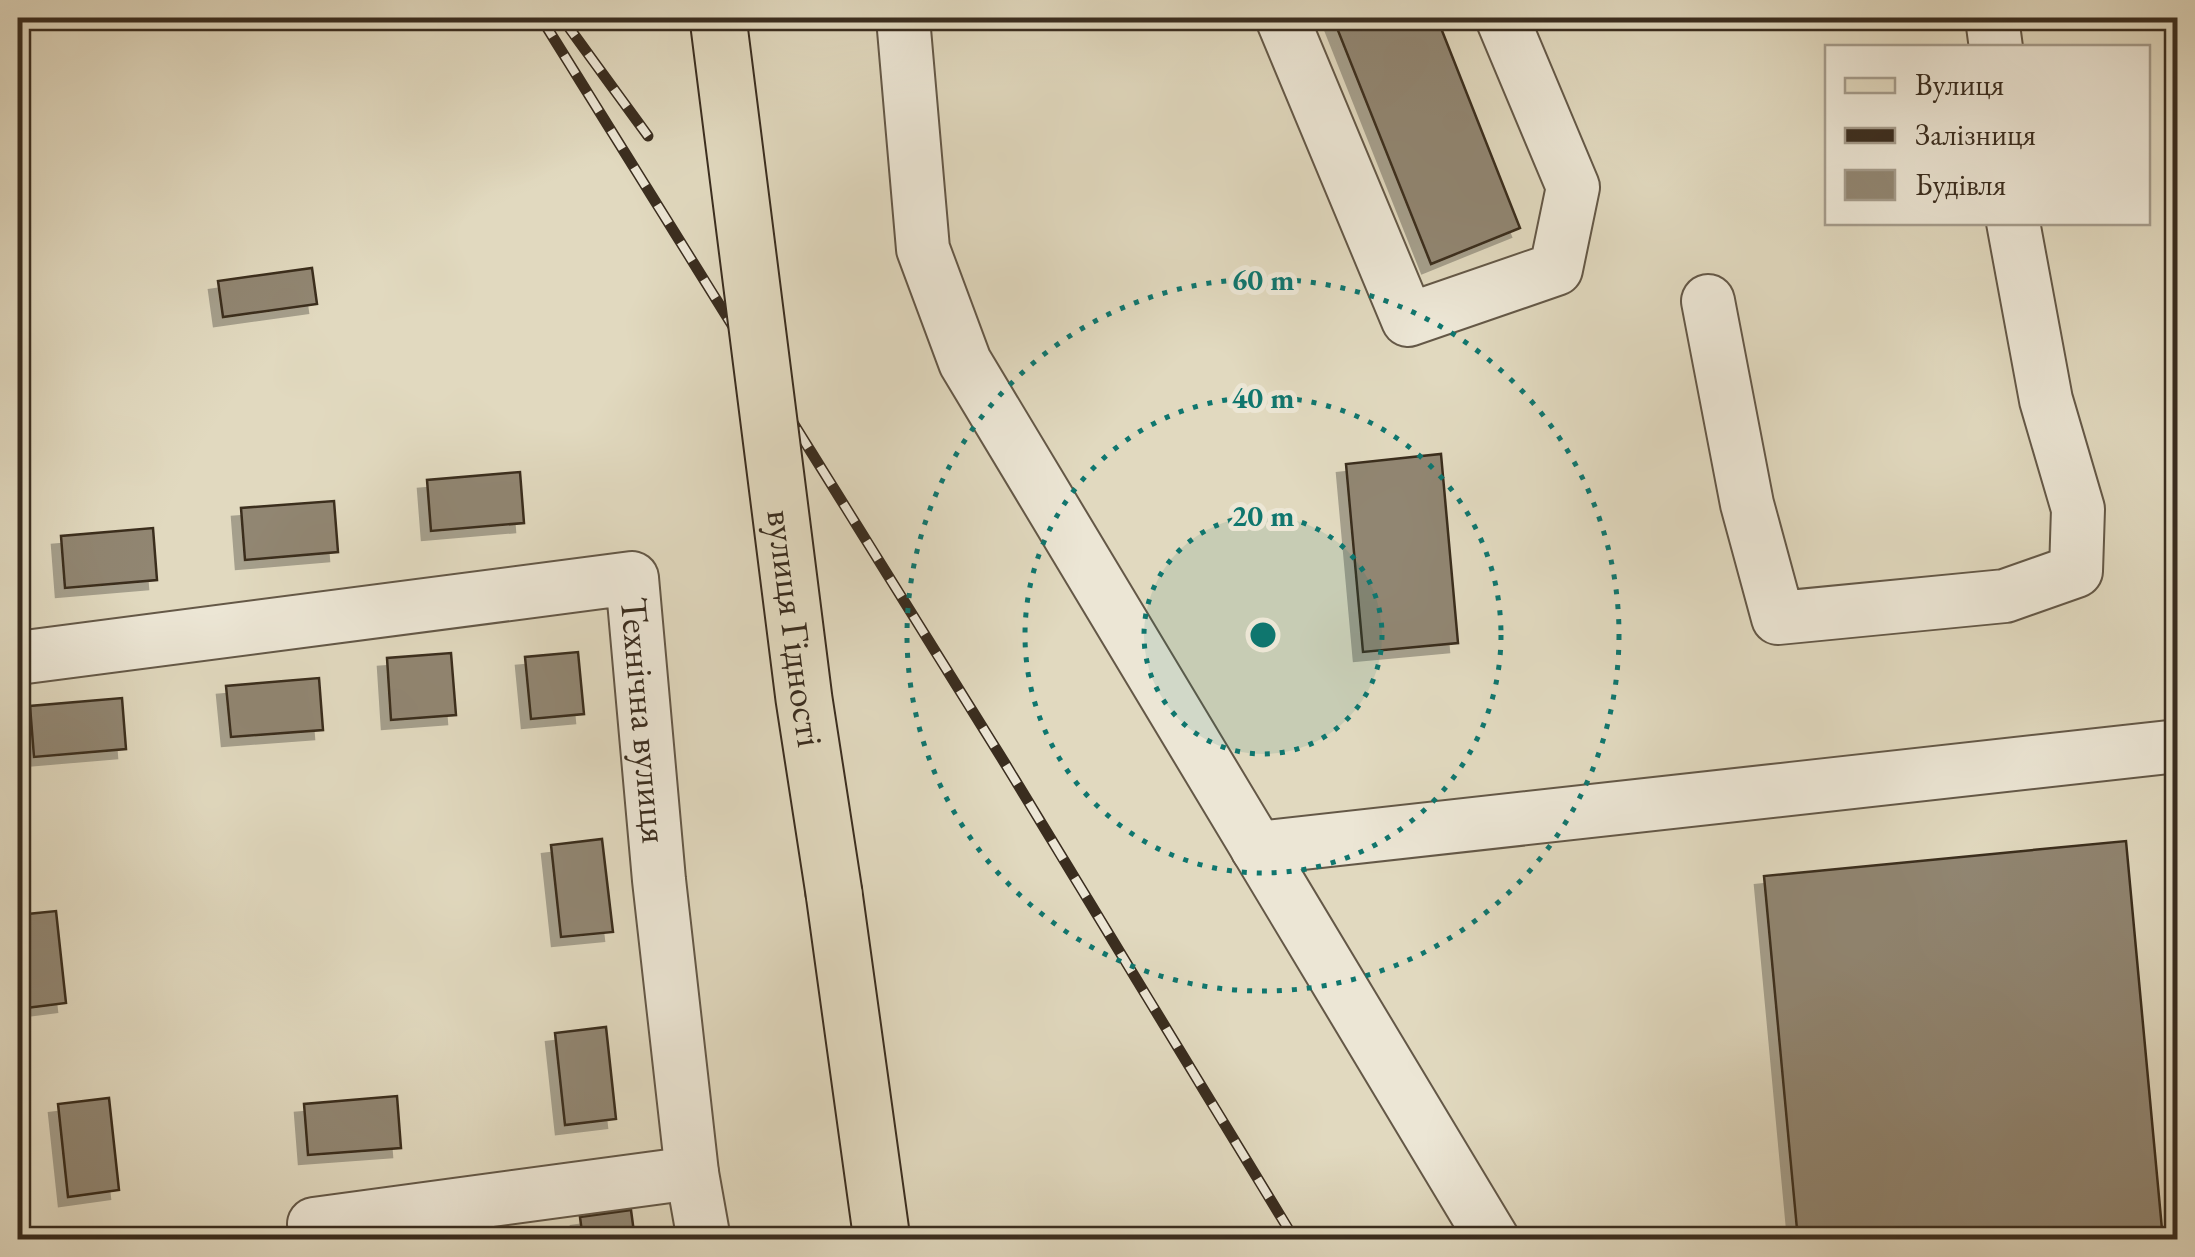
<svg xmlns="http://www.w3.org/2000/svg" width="2195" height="1257" font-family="'EB Garamond',serif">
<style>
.building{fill:#918672;stroke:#3a2d1f;stroke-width:2.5;filter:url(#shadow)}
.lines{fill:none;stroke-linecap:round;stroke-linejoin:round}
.minor-casing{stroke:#645847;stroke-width:56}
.major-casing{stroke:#3a2d1f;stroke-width:59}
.minor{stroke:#ece6d5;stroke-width:52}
.major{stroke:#e1d9bf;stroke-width:55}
.rail-casing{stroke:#3a2d1f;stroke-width:11}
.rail{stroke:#ece6d5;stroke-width:8;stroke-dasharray:22;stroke-linecap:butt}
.major-bridge-casing{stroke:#3a2d1f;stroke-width:59;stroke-linecap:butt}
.major-bridge{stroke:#e1d9bf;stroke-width:55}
.ring{fill:none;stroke:#0f766e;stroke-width:5;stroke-dasharray:5 10}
.labels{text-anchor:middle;stroke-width:10;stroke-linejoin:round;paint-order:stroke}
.street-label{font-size:38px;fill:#3a2d1f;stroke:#ece6d5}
.centre{fill:#0f766e;stroke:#ece6d5;stroke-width:5}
.ring-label{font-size:30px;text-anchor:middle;font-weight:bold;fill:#0f766e;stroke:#ece6d5;stroke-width:10;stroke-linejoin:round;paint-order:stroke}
</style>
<defs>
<filter id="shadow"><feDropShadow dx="-9" dy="9" stdDeviation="0" flood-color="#0004"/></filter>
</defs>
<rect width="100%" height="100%" fill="#e1d9bf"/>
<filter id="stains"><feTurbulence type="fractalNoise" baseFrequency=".002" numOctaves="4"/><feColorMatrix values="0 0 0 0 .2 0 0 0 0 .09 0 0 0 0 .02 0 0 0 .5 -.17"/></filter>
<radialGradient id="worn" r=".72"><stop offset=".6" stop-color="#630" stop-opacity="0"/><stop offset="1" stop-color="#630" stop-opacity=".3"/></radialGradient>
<g class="building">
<path d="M 1333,18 L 1437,18 L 1520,228 L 1431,264 Z"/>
<path d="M 312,268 L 317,304 L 223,317 L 218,281 Z"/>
<path d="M 1441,454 L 1458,643 L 1363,652 L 1346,464 Z"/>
<path d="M 520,472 L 524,523 L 431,531 L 427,480 Z"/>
<path d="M 334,501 L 338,552 L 245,560 L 241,508 Z"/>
<path d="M 153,528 L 157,580 L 65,588 L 61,536 Z"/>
<path d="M 578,652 L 584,714 L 531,719 L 525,657 Z"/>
<path d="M 451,653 L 456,715 L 391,720 L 387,658 Z"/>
<path d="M 319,678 L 323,730 L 231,737 L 226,686 Z"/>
<path d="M 122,698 L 126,749 L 34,757 L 30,706 Z"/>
<path d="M 602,839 L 613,932 L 561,937 L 551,845 Z"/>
<path d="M 2126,841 L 2163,1240 L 1798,1240 L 1764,876 Z"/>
<path d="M 56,911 L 66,1003 L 18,1009 L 18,915 Z"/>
<path d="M 606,1027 L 616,1119 L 565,1125 L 555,1033 Z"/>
<path d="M 397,1096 L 401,1148 L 308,1155 L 304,1104 Z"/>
<path d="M 109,1098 L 119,1190 L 68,1197 L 58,1104 Z"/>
<path d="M 631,1210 L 635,1240 L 583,1240 L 580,1217 Z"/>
</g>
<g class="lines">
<g class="minor-casing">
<g id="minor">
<path d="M 903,18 L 923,249 L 965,362 L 1493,1240"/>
<path d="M 1282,18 L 1408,320 L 1556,269 L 1573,187 L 1502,18"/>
<path d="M 1992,18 L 1996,48"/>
<path d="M 1708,301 L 1747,504 L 1778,618 L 2005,596 L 2076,571 L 2078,509 L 2046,400 L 2013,222"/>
<path id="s1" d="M 18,658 L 632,578 L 659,880 L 692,1173 L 704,1240"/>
<path d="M 1257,848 L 2178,746"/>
<path d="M 314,1224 L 692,1173"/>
</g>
</g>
<g class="major-casing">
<path id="major" d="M 834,893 L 882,1240"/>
</g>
<use href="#minor" class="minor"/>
<use href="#major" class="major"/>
<g class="rail-casing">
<g id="rail">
<path d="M 541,18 L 1006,765 L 1295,1240"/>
<path d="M 562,18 L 648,136"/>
</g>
</g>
<use href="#rail" class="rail"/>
<g class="major-bridge-casing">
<g id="major-bridge">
<path id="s2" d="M 718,18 L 804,699 L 834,893"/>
</g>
</g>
<use href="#major-bridge" class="major-bridge"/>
</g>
<circle cx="1263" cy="635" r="119" fill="#0f766e" fill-opacity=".12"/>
<g class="ring">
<circle cx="1263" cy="635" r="119"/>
<circle cx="1263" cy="635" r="238"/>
<circle cx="1263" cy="635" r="356"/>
</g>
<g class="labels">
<g class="street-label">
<text dy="13" stroke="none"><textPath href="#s2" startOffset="615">вулиця Гідності</textPath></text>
<text dy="13" stroke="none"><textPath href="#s1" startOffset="762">Технічна вулиця</textPath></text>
</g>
</g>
<circle cx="1263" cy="635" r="15" class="centre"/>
<g class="ring-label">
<text x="1263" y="290">60 m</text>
<text x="1263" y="408">40 m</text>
<text x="1263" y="526">20 m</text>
</g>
<rect width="2195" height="1257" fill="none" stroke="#e1d9bf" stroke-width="60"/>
<rect x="20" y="20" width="2155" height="1217" fill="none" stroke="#3a2d1f" stroke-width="5"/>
<rect x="30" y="30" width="2135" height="1197" fill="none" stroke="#3a2d1f" stroke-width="2.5"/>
<rect x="1825" y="45" width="325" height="180" fill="#ece6d5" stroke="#a59c8c" stroke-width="2.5"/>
<rect x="1845" y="78" width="50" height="15" fill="#e1d9bf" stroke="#a59c8c" stroke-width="2.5"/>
<text x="1915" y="95" font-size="30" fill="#3a2d1f">Вулиця</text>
<rect x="1845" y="128" width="50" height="15" fill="#3a2d1f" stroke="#a59c8c" stroke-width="2.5"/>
<text x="1915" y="145" font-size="30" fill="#3a2d1f">Залізниця</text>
<rect x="1845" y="170" width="50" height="30" fill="#918672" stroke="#a59c8c" stroke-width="2.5"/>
<text x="1915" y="195" font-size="30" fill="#3a2d1f">Будівля</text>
<rect width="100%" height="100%" filter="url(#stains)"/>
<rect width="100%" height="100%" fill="url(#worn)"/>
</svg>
